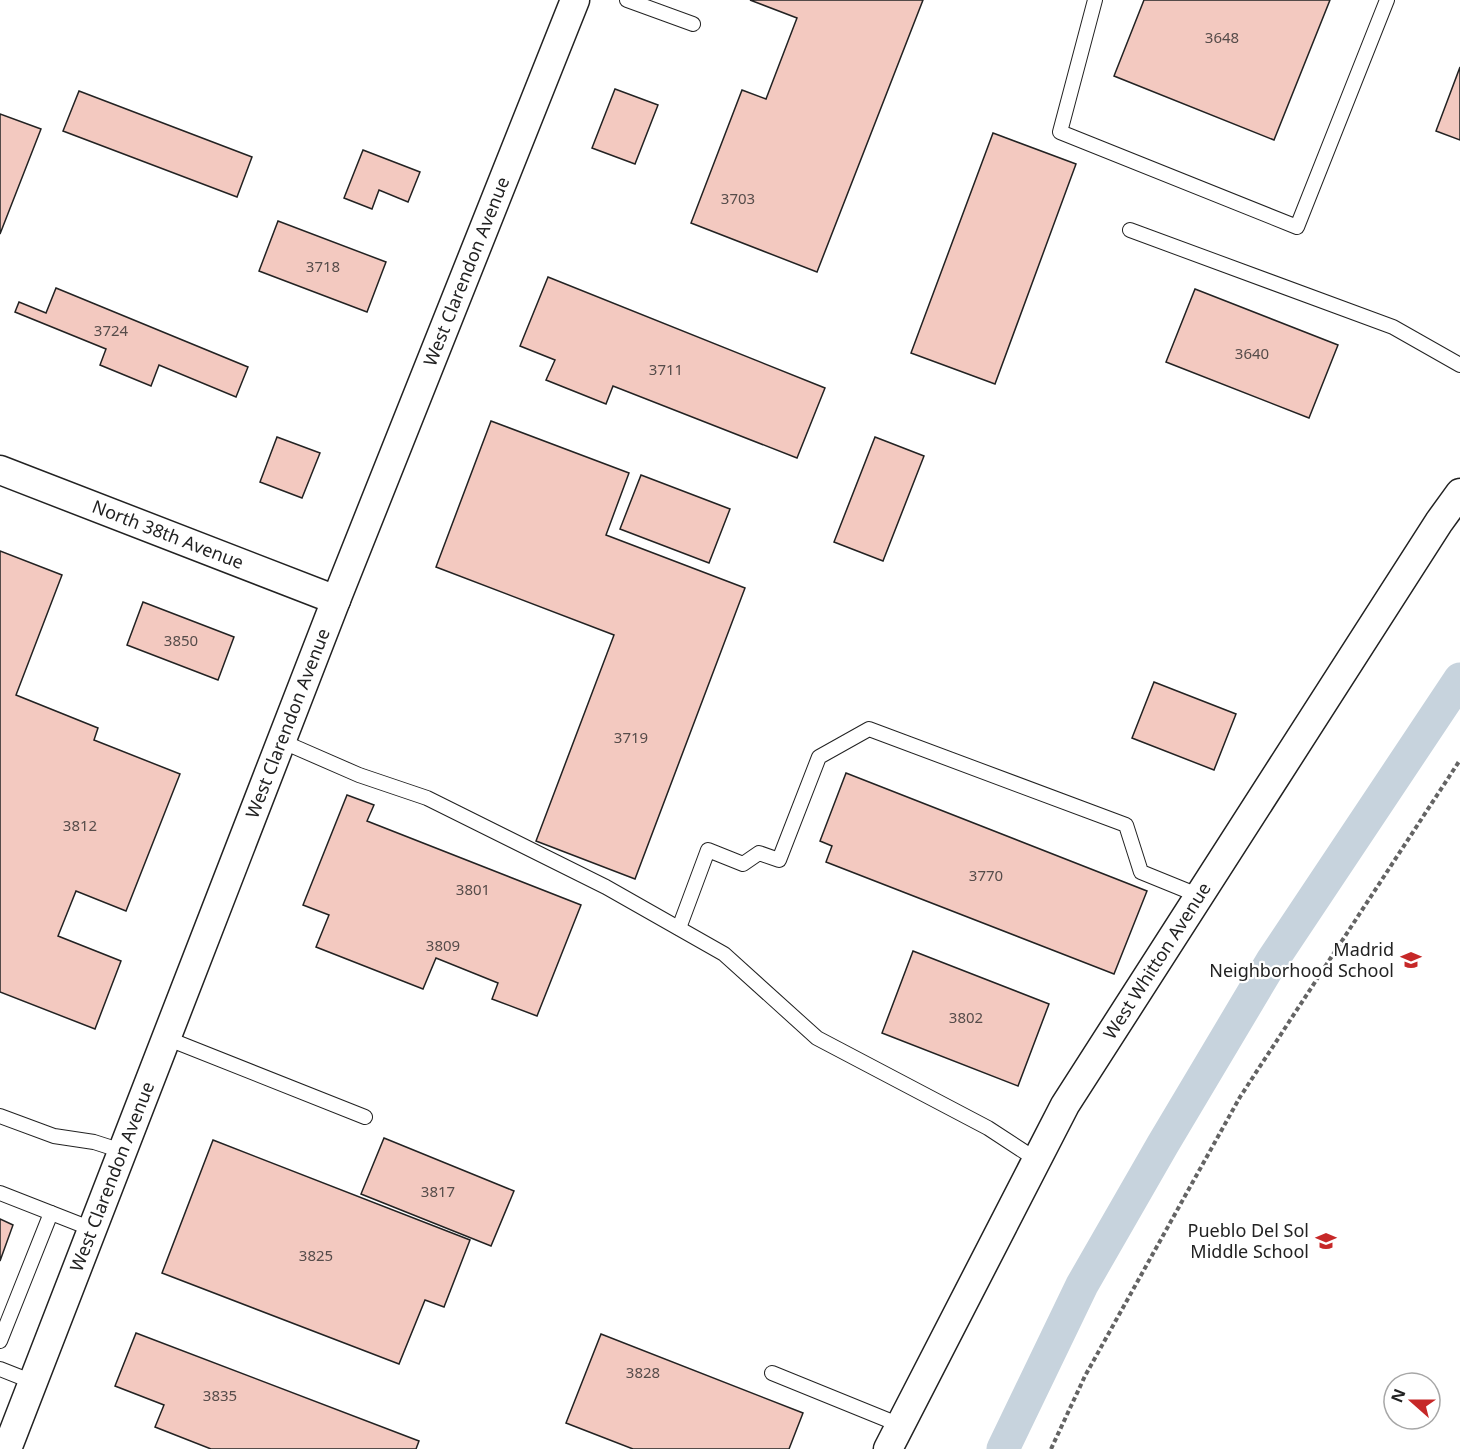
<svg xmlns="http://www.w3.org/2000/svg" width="1460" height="1449" font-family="'Noto Sans',sans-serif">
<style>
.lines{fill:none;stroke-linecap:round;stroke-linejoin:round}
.canal{stroke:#c7d3dd;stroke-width:33}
.building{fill:#f3c9c0;stroke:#222;stroke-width:1.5}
.service-casing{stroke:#222;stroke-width:16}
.minor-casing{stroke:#222;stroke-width:31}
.path{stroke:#646464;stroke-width:4;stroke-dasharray:4.5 3;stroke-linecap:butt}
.service{stroke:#fff;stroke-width:14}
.minor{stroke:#fff;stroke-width:28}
.labels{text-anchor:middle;stroke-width:4.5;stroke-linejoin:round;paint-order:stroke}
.number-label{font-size:15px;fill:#564c4a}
.street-label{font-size:18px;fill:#222;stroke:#fff}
.poi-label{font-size:18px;fill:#222;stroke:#fff;text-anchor:end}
</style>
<rect width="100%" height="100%" fill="#fff"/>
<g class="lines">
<path class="canal" d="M 1003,1449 L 1082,1285 L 1163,1144 L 1272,961 L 1460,679"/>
</g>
<g class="building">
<path d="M 750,0 L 923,0 L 817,272 L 691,223 L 742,90 L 766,99 L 797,18 Z"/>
<path d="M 1144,0 L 1330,0 L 1274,140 L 1114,76 Z"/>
<path d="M 1460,67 L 1460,140 L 1436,131 Z"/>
<path d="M 615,89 L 658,105 L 635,164 L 592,148 Z"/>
<path d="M 79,91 L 252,157 L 237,197 L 63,131 Z"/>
<path d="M 0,114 L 41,129 L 0,234 Z"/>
<path d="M 993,133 L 1076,164 L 995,384 L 911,353 Z"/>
<path d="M 363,150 L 420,172 L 408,202 L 379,190 L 372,209 L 344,198 Z"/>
<path d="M 278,221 L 386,262 L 367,312 L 259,271 Z"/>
<path d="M 548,277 L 825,388 L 797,458 L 613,386 L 606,404 L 546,380 L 555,360 L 520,346 Z"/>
<path d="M 56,288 L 248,367 L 236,397 L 159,365 L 151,386 L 100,365 L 106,349 L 15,312 L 19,302 L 46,313 Z"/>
<path d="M 1195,289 L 1338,345 L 1309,418 L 1166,362 Z"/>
<path d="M 491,421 L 629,473 L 606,535 L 745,588 L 635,879 L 536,841 L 614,635 L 436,567 Z"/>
<path d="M 277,437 L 320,453 L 302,498 L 260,482 Z"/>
<path d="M 875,437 L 924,456 L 883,561 L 834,542 Z"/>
<path d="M 641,475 L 730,509 L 709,563 L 620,529 Z"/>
<path d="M 0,551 L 62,575 L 16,695 L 98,728 L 94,740 L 180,774 L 126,911 L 76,891 L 58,936 L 121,961 L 95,1029 L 0,992 Z"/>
<path d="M 143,602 L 234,637 L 218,680 L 127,645 Z"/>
<path d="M 1154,682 L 1236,714 L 1214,770 L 1132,738 Z"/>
<path d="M 846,773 L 1147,891 L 1114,974 L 826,862 L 832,846 L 820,841 Z"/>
<path d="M 347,795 L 374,805 L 367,821 L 581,905 L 537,1016 L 492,999 L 498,983 L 436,958 L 423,989 L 316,947 L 329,915 L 303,905 Z"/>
<path d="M 913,951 L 1049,1004 L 1018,1086 L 882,1033 Z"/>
<path d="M 384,1138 L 514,1191 L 491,1246 L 361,1194 Z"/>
<path d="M 213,1140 L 470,1240 L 444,1307 L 425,1300 L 399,1364 L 162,1273 Z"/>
<path d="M 0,1219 L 13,1225 L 0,1261 Z"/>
<path d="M 136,1333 L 419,1441 L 416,1449 L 211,1449 L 155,1427 L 164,1405 L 115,1386 Z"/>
<path d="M 601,1334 L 803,1413 L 789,1449 L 633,1449 L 566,1423 Z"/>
</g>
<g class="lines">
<g class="service-casing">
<g id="service">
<path d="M 627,0 L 693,24"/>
<path d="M 1095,0 L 1060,132 L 1297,227 L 1387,0"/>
<path d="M 1130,230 L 1393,327 L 1460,365"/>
<path d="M 281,741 L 359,775 L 427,798 L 606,887 L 724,954 L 817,1038 L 988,1128 L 1037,1160"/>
<path d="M 679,928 L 708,850 L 743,864 L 759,853 L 779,860 L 819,757 L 869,729 L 1126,825 L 1141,872 L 1200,896"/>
<path d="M 166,1038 L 365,1117"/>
<path d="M 0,1116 L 54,1136 L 94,1142 L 122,1151"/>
<path d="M 0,1193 L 92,1229"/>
<path d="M 0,1341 L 51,1213"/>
<path d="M 0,1369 L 33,1382"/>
<path d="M 772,1373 L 900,1425"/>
</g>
</g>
<g class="minor-casing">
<g id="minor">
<path id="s1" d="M 0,470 L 336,600"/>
<path id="s2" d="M 7,1449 L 336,600 L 575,0"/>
<path id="s3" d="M 888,1449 L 1065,1105 L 1439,522 L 1460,493"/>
</g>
</g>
<path class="path" d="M 1051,1449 L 1085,1376 L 1240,1097 L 1460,760"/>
<use href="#service" class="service"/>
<use href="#minor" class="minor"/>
</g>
<defs>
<g id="school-bare" transform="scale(1.62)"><path d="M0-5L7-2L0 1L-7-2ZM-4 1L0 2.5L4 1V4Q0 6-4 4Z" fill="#c62828" stroke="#fff" stroke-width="2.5" paint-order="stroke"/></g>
</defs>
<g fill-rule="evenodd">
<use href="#school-bare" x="1411" y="960"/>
<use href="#school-bare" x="1326" y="1241"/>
</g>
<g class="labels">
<g class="number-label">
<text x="1222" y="43">3648</text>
<text x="738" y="204">3703</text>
<text x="323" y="272">3718</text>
<text x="111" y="336">3724</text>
<text x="1252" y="359">3640</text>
<text x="666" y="375">3711</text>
<text x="181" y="646">3850</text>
<text x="631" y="743">3719</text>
<text x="80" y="831">3812</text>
<text x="986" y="881">3770</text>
<text x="473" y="895">3801</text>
<text x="443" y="951">3809</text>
<text x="966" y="1023">3802</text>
<text x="438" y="1197">3817</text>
<text x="316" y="1261">3825</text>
<text x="643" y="1378">3828</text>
<text x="220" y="1401">3835</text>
</g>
<g class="street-label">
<text dy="6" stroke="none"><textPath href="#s2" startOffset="1264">West Clarendon Avenue</textPath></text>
<text dy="6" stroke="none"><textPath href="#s1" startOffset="180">North 38th Avenue</textPath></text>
<text dy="6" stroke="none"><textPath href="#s2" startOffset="778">West Clarendon Avenue</textPath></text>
<text dy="6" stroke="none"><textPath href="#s3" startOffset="558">West Whitton Avenue</textPath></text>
<text dy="6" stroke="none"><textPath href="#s2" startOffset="292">West Clarendon Avenue</textPath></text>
</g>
<g class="poi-label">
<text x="1394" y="956">Madrid<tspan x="1394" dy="21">Neighborhood School</tspan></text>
<text x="1309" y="1237">Pueblo Del Sol<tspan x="1309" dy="21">Middle School</tspan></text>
</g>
</g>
<g transform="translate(1412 1401) rotate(291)"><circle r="28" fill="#ffffff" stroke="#a7a7a7" stroke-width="1.5"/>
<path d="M0-4.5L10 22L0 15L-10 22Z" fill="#c62828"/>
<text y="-9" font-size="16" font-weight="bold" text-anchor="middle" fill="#222222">N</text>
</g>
</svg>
